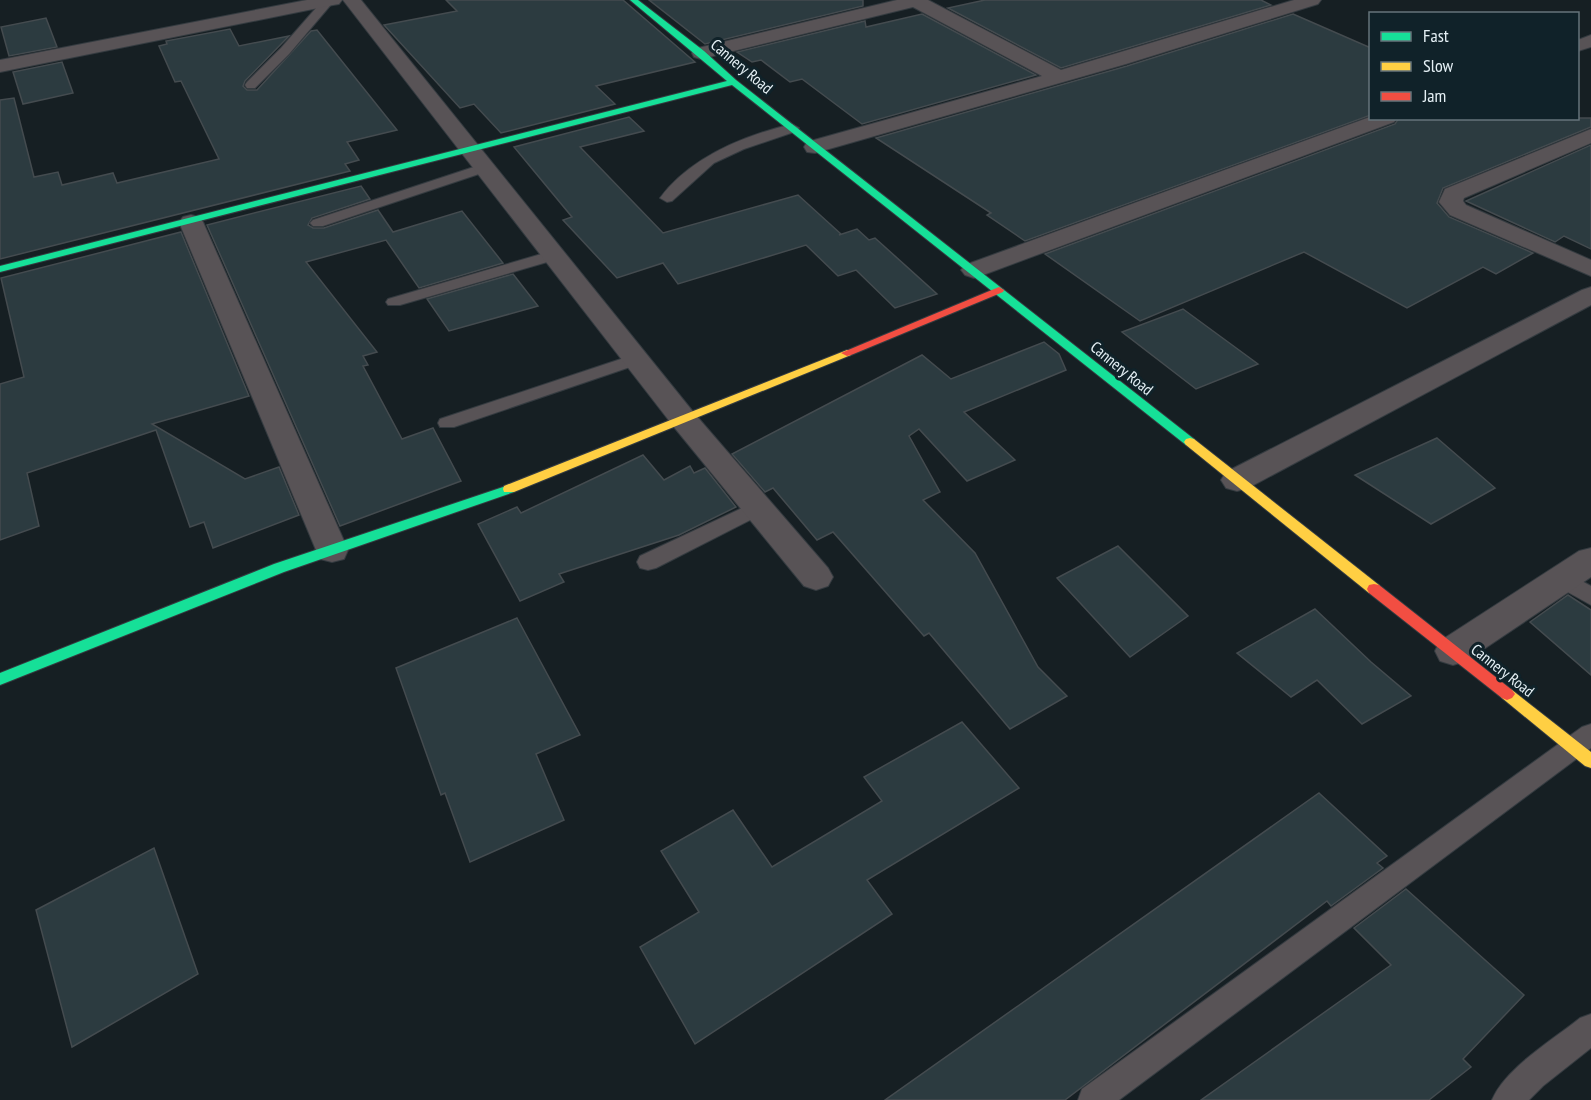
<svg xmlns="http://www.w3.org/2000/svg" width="1591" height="1100" font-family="'PT Sans Narrow',sans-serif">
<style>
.building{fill:#2c3b40;stroke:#444b4f;stroke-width:1.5}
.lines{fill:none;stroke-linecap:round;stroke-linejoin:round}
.lane-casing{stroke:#343b40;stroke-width:2}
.street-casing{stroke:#343b40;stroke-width:2}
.fast-casing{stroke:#343b40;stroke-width:2}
.slow-casing{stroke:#343b40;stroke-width:2}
.jam-casing{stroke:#343b40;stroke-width:2}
.lane{fill:#585356;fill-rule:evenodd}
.street{fill:#585356;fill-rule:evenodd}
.fast{fill:#16e098;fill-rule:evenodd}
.slow{fill:#ffcf43;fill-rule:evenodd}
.jam{fill:#f24e42;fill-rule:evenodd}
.labels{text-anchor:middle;stroke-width:6;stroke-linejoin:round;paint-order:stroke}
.street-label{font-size:16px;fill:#e5f0f5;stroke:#102229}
</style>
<rect width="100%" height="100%" fill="#161f23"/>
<g class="building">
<path d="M 446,0 L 623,0 L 695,62 L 596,86 L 615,104 L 501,133 L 474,104 L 460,108 L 384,25 L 457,11 Z"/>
<path d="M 649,0 L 863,0 L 863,6 L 705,44 Z"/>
<path d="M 985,0 L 1261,0 L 1271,5 L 1061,68 L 948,8 Z"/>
<path d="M 922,14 L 1036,75 L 862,124 L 802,79 L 790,82 L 761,60 L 752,62 L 737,52 L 865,21 L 866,27 Z"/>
<path d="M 1293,14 L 1371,48 L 1371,115 L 1025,241 L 987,215 L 991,213 L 876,138 L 1127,66 Z"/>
<path d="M 46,18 L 57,47 L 9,56 L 1,27 Z"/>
<path d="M 230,29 L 239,46 L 289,36 L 245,81 L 243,86 L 247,90 L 257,90 L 311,31 L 317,30 L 397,130 L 347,142 L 359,160 L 345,164 L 350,171 L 0,259 L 0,100 L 14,98 L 34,177 L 58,172 L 62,185 L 113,173 L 117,183 L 219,159 L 181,81 L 175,82 L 159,46 L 167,44 L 166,41 Z"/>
<path d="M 62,62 L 73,93 L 23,104 L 13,72 Z"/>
<path d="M 629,117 L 644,131 L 580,147 L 663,233 L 798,195 L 841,234 L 839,235 L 857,229 L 869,240 L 875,238 L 937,294 L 895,308 L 856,270 L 838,276 L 806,245 L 678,284 L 663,263 L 617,278 L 563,220 L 572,217 L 514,147 Z"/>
<path d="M 1399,118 L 1591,118 L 1591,127 L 1443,188 L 1437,203 L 1449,217 L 1533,253 L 1496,274 L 1483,267 L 1407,308 L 1304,252 L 1140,321 L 1045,254 L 1395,124 Z"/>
<path d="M 1591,145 L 1591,249 L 1564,236 L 1555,242 L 1466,201 Z"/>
<path d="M 361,186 L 370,199 L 312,218 L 308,225 L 313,228 L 324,228 L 378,210 L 393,232 L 462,211 L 503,263 L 419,288 L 386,240 L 306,262 L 377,352 L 363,356 L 368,365 L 363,366 L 402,439 L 433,428 L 461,481 L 340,526 L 207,225 Z"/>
<path d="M 181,232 L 249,396 L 152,424 L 245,479 L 279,467 L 299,515 L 213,548 L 204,522 L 190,527 L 156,430 L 27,473 L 39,526 L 0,540 L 0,384 L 24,377 L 1,278 Z"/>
<path d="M 513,274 L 538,306 L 449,331 L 427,299 Z"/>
<path d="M 1183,309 L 1258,364 L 1196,389 L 1122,332 Z"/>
<path d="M 1044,342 L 1059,354 L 1066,370 L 964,412 L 1015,460 L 967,481 L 919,429 L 909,436 L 940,492 L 923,500 L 975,553 L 1038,667 L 1067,696 L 1010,729 L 929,633 L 924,636 L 833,532 L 817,540 L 773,488 L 765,492 L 732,454 L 922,355 L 951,379 Z"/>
<path d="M 1437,438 L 1495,488 L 1431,524 L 1355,475 Z"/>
<path d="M 643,455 L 664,480 L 690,466 L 694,473 L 705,468 L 736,507 L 679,535 L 559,574 L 564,582 L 520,601 L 478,524 L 517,507 L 521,513 Z"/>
<path d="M 1118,546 L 1188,616 L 1130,657 L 1057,578 Z"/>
<path d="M 1568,595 L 1591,610 L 1591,675 L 1530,622 Z"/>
<path d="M 1315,609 L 1371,662 L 1411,696 L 1362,724 L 1317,680 L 1291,697 L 1237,653 Z"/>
<path d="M 517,618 L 580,735 L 536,754 L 564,820 L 470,862 L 445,793 L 441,795 L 396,668 Z"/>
<path d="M 962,722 L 1019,788 L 867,880 L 892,914 L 695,1044 L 640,947 L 699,912 L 661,851 L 733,810 L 772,867 L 882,801 L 864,777 Z"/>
<path d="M 1319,793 L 1387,856 L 1377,863 L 1383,868 L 1331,906 L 1327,901 L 1065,1100 L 885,1100 Z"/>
<path d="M 154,848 L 198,974 L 72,1047 L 36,910 Z"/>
<path d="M 1406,889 L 1524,995 L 1463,1059 L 1471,1067 L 1429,1100 L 1201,1100 L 1391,965 L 1354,928 Z"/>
</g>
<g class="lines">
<g class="lane-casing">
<g id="lane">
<path d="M 323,0 L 334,1 L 289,54 L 255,88 L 247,88 L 245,85 L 247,82 L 281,48 Z"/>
<path d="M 792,124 L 799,128 L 797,131 L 744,149 L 714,163 L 672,201 L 667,202 L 660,198 C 691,157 743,136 792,124 Z"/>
<path d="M 486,163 L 493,167 L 491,170 L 323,226 L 313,226 L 310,223 L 313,220 Z"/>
<path d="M 555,250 L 561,252 L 563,255 L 561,258 L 400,305 L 388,305 L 386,302 L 388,299 Z"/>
<path d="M 636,354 L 642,355 L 645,359 L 642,363 L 454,427 L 440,427 L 438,423 L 440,419 Z"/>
<path d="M 757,501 L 764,503 L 767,508 L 764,513 L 656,568 L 648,570 L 640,568 L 637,562 L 640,556 Z"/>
<path d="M 1563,571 L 1591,586 L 1591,605 L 1555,585 L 1552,579 L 1555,573 Z"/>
<path d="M 1591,724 L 1591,748 L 1119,1100 L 1078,1100 L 1082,1089 L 1582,727 Z"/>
<path d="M 1591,1014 L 1591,1048 L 1543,1086 L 1529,1100 L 1492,1100 C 1505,1068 1553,1040 1580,1018 Z"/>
</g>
</g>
<g class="street-casing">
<g id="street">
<path d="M 307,0 L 342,0 L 339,4 L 333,5 L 0,72 L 0,60 Z"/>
<path d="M 343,0 L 361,0 L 694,413 L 828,568 L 833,577 L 828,586 L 816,590 L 804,586 L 674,427 Z"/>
<path d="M 897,0 L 928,0 L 1061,70 L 1294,0 L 1321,0 L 1318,4 L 1126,64 L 815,153 L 807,152 L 804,147 L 807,142 L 1042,76 L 913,7 L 701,59 L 694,57 L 692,53 L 694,49 Z"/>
<path d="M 1591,35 L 1591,47 L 1578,51 L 1578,40 Z"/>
<path d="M 1370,117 L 1397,118 L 1394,122 L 983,275 L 974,278 L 965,275 L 961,270 L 965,265 Z"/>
<path d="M 1591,129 L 1591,143 L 1464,198 L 1463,201 L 1466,205 L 1591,260 L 1591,276 L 1450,215 L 1439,202 L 1445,189 Z"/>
<path d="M 191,215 L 199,217 L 203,222 L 348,550 L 344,559 L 332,562 L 320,559 L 316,550 L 179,222 L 183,217 Z"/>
<path d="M 1591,287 L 1591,305 L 1248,488 L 1237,491 L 1226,488 L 1221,480 L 1226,472 L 1582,290 Z"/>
<path d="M 1591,548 L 1591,577 L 1466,661 L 1453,665 L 1440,661 L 1435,651 L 1440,641 L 1579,551 Z"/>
</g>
</g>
<g class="fast-casing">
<g id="fast">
<path d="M 630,0 L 638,0 L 704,51 L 736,80 L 1194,439 L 1196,442 L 1194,445 L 1186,445 L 732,85 L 0,272 L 0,266 L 727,81 Z"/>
<path d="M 509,485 L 514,486 L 515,489 L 514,492 L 284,572 L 0,685 L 0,673 L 274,564 Z"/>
</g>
</g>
<g class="slow-casing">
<g id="slow">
<path d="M 847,350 L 851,351 L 851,355 L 514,492 L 504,492 L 503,489 L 504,486 Z"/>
<path d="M 1190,438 L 1194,439 L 1379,585 L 1381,589 L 1379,593 L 1369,593 L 1186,445 L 1184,442 L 1186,439 Z"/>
<path d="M 1507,688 L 1512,690 L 1591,752 L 1591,768 L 1585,766 L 1502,698 L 1499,694 L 1502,690 Z"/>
</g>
</g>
<g class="jam-casing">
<g id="jam">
<path d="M 999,287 L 1004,290 L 1003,292 L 851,355 L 847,356 L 841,353 Z"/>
<path d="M 1374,584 L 1379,585 L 1512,690 L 1515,694 L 1512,698 L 1507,700 L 1502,698 L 1369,593 L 1367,589 L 1369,585 Z"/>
</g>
</g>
<use href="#lane" class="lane"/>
<use href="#street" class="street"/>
<use href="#fast" class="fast"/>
<use href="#slow" class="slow"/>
<use href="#jam" class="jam"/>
</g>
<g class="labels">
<g class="street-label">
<text transform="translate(742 66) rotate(40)" y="6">Cannery Road</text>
<text transform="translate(1122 368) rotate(39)" y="6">Cannery Road</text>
<text transform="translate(1503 670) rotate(38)" y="6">Cannery Road</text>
</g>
</g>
<rect x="1369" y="12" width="210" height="108" fill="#102229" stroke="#65747b" stroke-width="1.5"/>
<rect x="1381" y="32" width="30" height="9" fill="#16e098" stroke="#65747b" stroke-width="1.5"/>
<text x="1423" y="42" font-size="18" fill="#e5f0f5">Fast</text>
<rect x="1381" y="62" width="30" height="9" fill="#ffcf43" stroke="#65747b" stroke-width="1.5"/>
<text x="1423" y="72" font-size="18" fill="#e5f0f5">Slow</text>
<rect x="1381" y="92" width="30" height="9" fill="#f24e42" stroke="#65747b" stroke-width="1.5"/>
<text x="1423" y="102" font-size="18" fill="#e5f0f5">Jam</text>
</svg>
